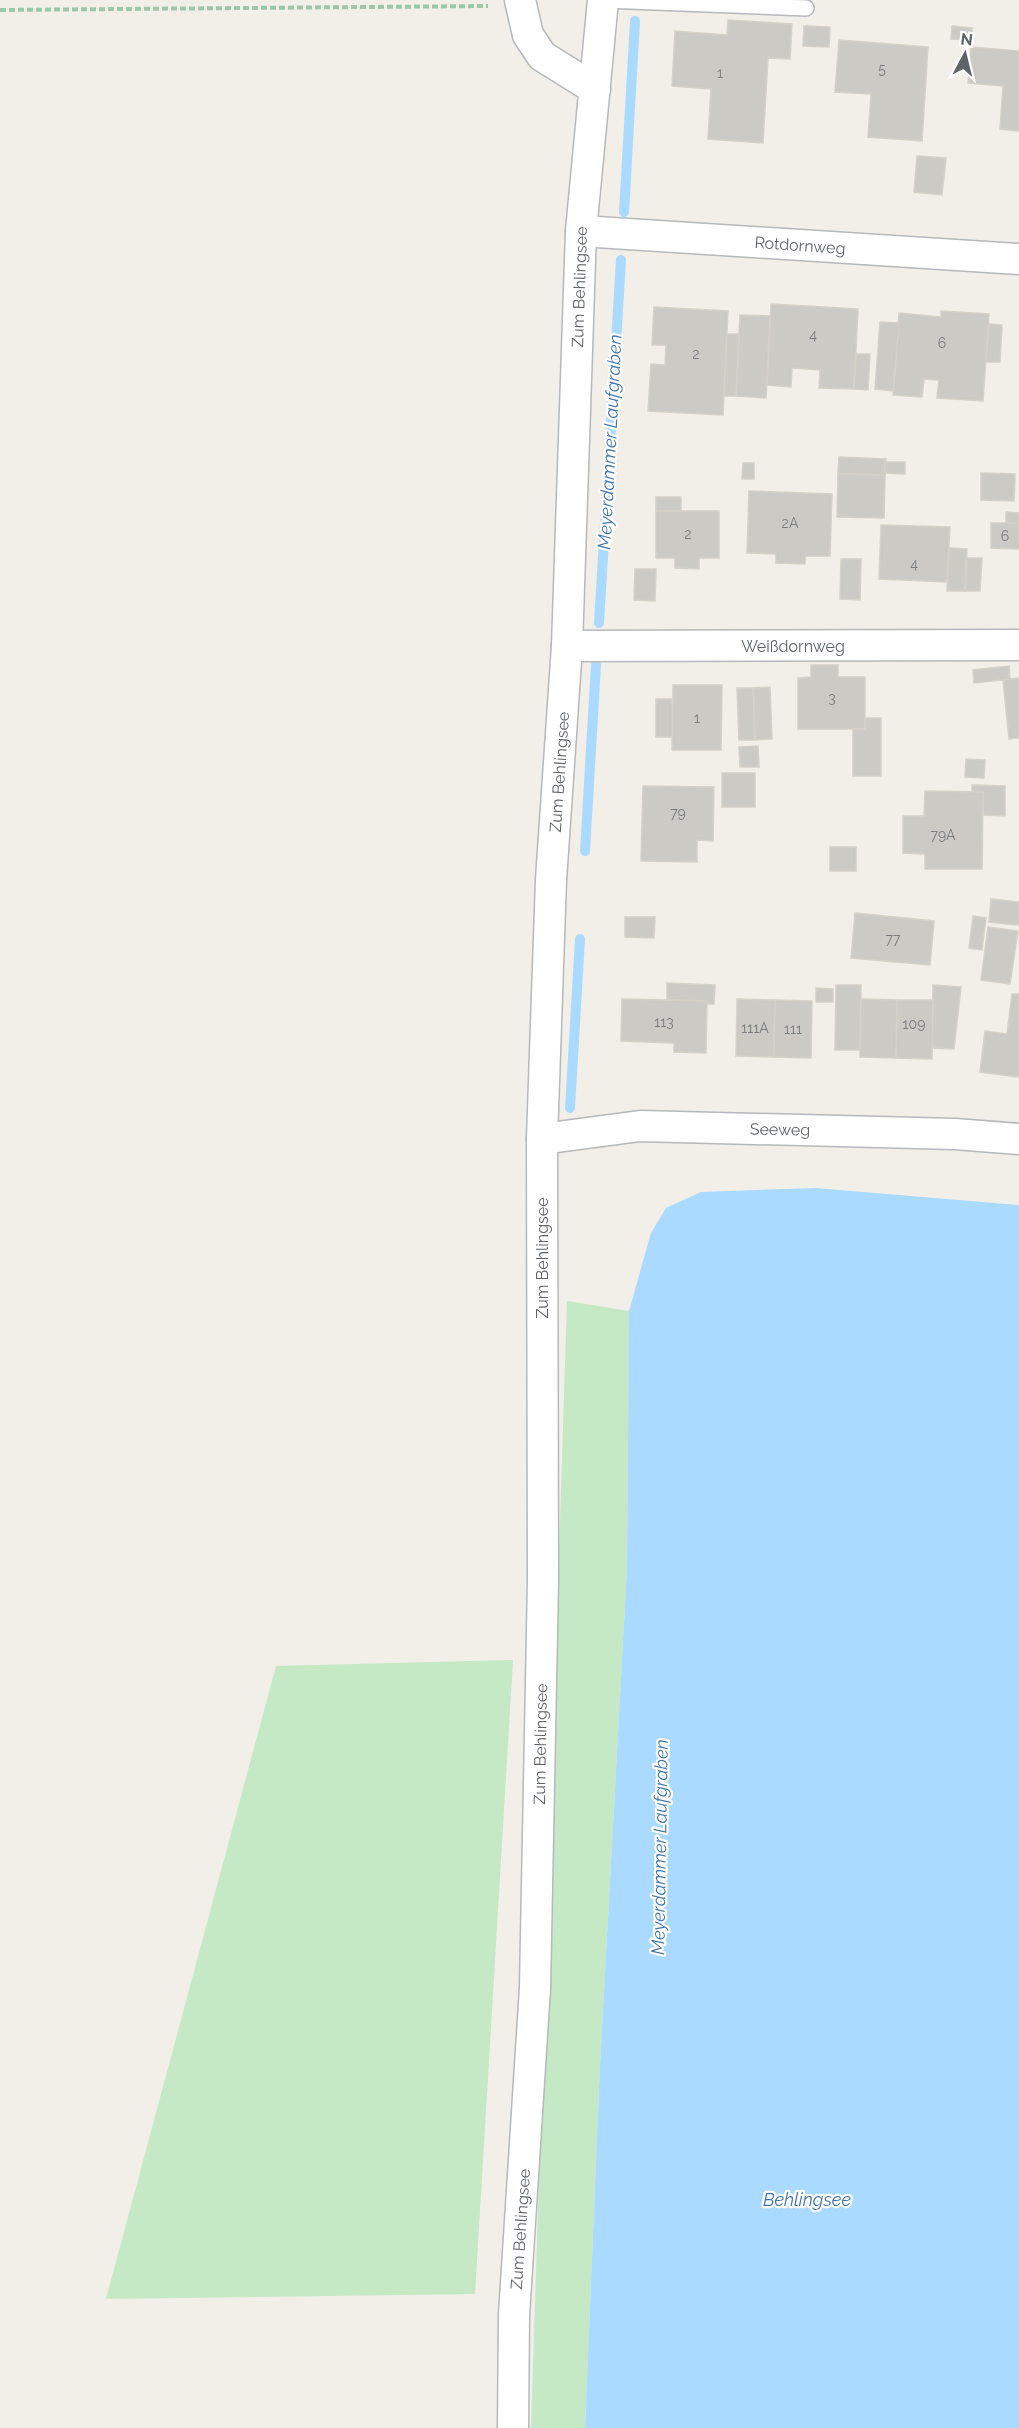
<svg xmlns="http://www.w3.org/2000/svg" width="1019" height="2428" font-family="Raleway,sans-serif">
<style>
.green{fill:#c5e8c5}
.water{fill:#aadaff}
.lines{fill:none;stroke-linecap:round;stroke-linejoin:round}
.stream{stroke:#aadaff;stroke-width:10}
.building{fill:#cccac5;stroke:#d6d1c6;stroke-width:1.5}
.service-casing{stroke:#b5b8bc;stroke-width:18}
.minor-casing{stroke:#b5b8bc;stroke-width:33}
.path{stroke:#9cc7a9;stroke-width:4;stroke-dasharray:6 3;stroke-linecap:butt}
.service{stroke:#fff;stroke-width:15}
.minor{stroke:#fff;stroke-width:30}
.labels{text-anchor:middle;stroke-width:4.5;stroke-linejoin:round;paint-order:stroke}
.number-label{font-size:14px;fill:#7a7d7f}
.street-label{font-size:16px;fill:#5f6368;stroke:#fff}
.water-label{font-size:18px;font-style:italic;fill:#4174aa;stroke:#fff}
</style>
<rect width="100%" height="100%" fill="#f1efe8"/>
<g class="green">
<path d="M 567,1301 L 629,1311 L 627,1568 L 600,2065 L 585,2428 L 531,2428 Z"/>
<path d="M 513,1660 L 475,2294 L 106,2299 L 276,1666 Z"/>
</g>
<path class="water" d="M 815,1188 L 1019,1205 L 1019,2428 L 585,2428 L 600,2065 L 627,1568 L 629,1311 L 651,1233 L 666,1208 L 701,1192 Z"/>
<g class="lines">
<g class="stream">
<path d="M 624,212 L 635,21"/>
<path d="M 599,623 L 621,260"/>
<path d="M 585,851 L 596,665"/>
<path d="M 570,1108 L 580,939"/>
</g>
</g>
<g class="building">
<path d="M 728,20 L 792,24 L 790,59 L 768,58 L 763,143 L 708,139 L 711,89 L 672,86 L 675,31 L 727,35 Z"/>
<path d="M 804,26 L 830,27 L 829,47 L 803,46 Z"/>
<path d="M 952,26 L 972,28 L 972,40 L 951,39 Z"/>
<path d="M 839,40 L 928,47 L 922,141 L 868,137 L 871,94 L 835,92 Z"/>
<path d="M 971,47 L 1019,51 L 1019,131 L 1000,129 L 1003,86 L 968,83 Z"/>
<path d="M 917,156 L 946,158 L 942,195 L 914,192 Z"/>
<path d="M 771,304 L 858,309 L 854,389 L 819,388 L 820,370 L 792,368 L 791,387 L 767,385 Z"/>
<path d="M 654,307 L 728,311 L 723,415 L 648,411 L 651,364 L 665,365 L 666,345 L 652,345 Z"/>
<path d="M 941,311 L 989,314 L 983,401 L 937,398 L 939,380 L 924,379 L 922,397 L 893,395 L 899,313 L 941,317 Z"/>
<path d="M 740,315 L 770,316 L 766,398 L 736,396 Z"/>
<path d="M 880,322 L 899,323 L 893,391 L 875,389 Z"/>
<path d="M 989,324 L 1002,325 L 1000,362 L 986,362 Z"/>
<path d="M 727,334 L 739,334 L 736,396 L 724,396 Z"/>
<path d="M 856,354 L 870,354 L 868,390 L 854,389 Z"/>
<path d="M 839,457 L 886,459 L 885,475 L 838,474 Z"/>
<path d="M 885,462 L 905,462 L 905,474 L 885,473 Z"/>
<path d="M 743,463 L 754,463 L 754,479 L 742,479 Z"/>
<path d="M 981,473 L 1015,474 L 1014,501 L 981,500 Z"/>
<path d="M 838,474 L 885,475 L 884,518 L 837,517 Z"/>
<path d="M 749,491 L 832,494 L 830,556 L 805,556 L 805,564 L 776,563 L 776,554 L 747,553 Z"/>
<rect x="656" y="497" width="25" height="14"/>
<path d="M 656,511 L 719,511 L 719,558 L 699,558 L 699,569 L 675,568 L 675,558 L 656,558 Z"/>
<path d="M 1006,512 L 1019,513 L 1019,523 L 1006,523 Z"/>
<path d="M 991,523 L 1019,523 L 1019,549 L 991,548 Z"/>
<path d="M 881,525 L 950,527 L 947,582 L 879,579 Z"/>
<path d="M 949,548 L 967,549 L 965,591 L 947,591 Z"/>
<path d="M 967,558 L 982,558 L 980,591 L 965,591 Z"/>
<path d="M 841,559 L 861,559 L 860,600 L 840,599 Z"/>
<path d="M 635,569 L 656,569 L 655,601 L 634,600 Z"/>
<path d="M 811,665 L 838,665 L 838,677 L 865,677 L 865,729 L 798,729 L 798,678 L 811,677 Z"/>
<path d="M 1009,666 L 1010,679 L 974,683 L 973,670 Z"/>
<path d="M 1019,678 L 1019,738 L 1009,739 L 1003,680 Z"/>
<path d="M 673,685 L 722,685 L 721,750 L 672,750 Z"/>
<path d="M 770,687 L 772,739 L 755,740 L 753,688 Z"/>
<path d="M 737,688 L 753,688 L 755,740 L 739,740 Z"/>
<rect x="656" y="699" width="16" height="38"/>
<path d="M 865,718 L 881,718 L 881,776 L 853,776 L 853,729 L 865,729 Z"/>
<path d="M 758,746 L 759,767 L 740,767 L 739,747 Z"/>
<path d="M 966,759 L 985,760 L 984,778 L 965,777 Z"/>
<rect x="722" y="773" width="33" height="34"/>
<path d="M 972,785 L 1005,786 L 1005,816 L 982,815 L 983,792 L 972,792 Z"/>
<path d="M 643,786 L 714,787 L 713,841 L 697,840 L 697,862 L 641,861 Z"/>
<path d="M 925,791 L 983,792 L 982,869 L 925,869 L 925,854 L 903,853 L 903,816 L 924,816 Z"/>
<rect x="830" y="847" width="26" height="24"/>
<path d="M 991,899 L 1019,902 L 1019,925 L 989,922 Z"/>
<path d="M 855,913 L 934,921 L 930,965 L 851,958 Z"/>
<path d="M 973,916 L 986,918 L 982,950 L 969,948 Z"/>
<path d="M 625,917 L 655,917 L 654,938 L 625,937 Z"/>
<path d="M 988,927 L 1018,931 L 1010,984 L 981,980 Z"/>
<path d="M 667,983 L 715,985 L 714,1004 L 707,1004 L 707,1001 L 667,1000 Z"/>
<path d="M 836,985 L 861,985 L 860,1050 L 835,1050 Z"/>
<path d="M 933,985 L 961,987 L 954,1049 L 932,1048 Z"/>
<path d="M 816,988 L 833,989 L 833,1002 L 816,1002 Z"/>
<path d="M 1012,994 L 1019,994 L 1019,1077 L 980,1072 L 985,1031 L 1007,1034 Z"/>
<path d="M 622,999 L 707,1001 L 706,1053 L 674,1052 L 674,1043 L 621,1041 Z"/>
<path d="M 737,999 L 775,1000 L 774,1057 L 736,1056 Z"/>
<path d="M 861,999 L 897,1000 L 896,1058 L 860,1057 Z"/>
<path d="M 775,1000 L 812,1001 L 811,1058 L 774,1057 Z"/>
<path d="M 897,1000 L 933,1000 L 932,1059 L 896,1058 Z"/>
</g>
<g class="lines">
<g class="service-casing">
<path id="service" d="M 604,0 L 806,8"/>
</g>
<g class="minor-casing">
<g id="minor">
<path d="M 520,0 L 528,35 L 542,56 L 595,89"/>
<path d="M 581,231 L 1019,259"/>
<path d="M 567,646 L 1019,645"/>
<path d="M 542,1139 L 640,1126 L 955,1134 L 1019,1139"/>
<path d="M 513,2428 L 514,2315 L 535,1988 L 543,1580 L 542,1139 L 551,880 L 567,646 L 581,231 L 603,0"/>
</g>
</g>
<path class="path" d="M 0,10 L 488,6"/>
<use href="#service" class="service"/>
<use href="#minor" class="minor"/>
</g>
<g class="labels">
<g class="number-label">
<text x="882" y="74">5</text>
<text x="720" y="78">1</text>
<text x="813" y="340">4</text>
<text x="942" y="348">6</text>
<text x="696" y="359">2</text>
<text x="790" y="528">2A</text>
<text x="688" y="539">2</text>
<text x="1005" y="541">6</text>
<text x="914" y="569">4</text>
<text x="832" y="703">3</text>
<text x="697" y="723">1</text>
<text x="678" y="818">79</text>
<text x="943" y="840">79A</text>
<text x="893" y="944">77</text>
<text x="664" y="1027">113</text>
<text x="914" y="1029">109</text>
<text x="755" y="1033">111A</text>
<text x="793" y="1034">111</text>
</g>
<g class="street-label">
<text transform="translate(800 245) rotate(4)" y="6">Rotdornweg</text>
<text transform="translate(579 287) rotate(-88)" y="6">Zum Behlingsee</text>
<text x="793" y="652">Weißdornweg</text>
<text transform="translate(559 772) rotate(-86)" y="6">Zum Behlingsee</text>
<text transform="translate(780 1129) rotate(1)" y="6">Seeweg</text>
<text transform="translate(542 1258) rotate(-90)" y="6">Zum Behlingsee</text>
<text transform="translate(540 1744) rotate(-89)" y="6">Zum Behlingsee</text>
<text transform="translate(520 2229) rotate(-86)" y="6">Zum Behlingsee</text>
</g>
<g class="water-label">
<text transform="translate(610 442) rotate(-87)" y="6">Meyerdammer Laufgraben</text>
<text transform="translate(660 1847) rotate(-89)" y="6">Meyerdammer Laufgraben</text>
<text x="807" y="2206">Behlingsee</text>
</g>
</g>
<g transform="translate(965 54) rotate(7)" stroke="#ffffff" stroke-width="4.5" paint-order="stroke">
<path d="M0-4.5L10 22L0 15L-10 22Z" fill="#5f6368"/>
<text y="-9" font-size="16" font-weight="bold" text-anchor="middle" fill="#5f6368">N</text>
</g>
</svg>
